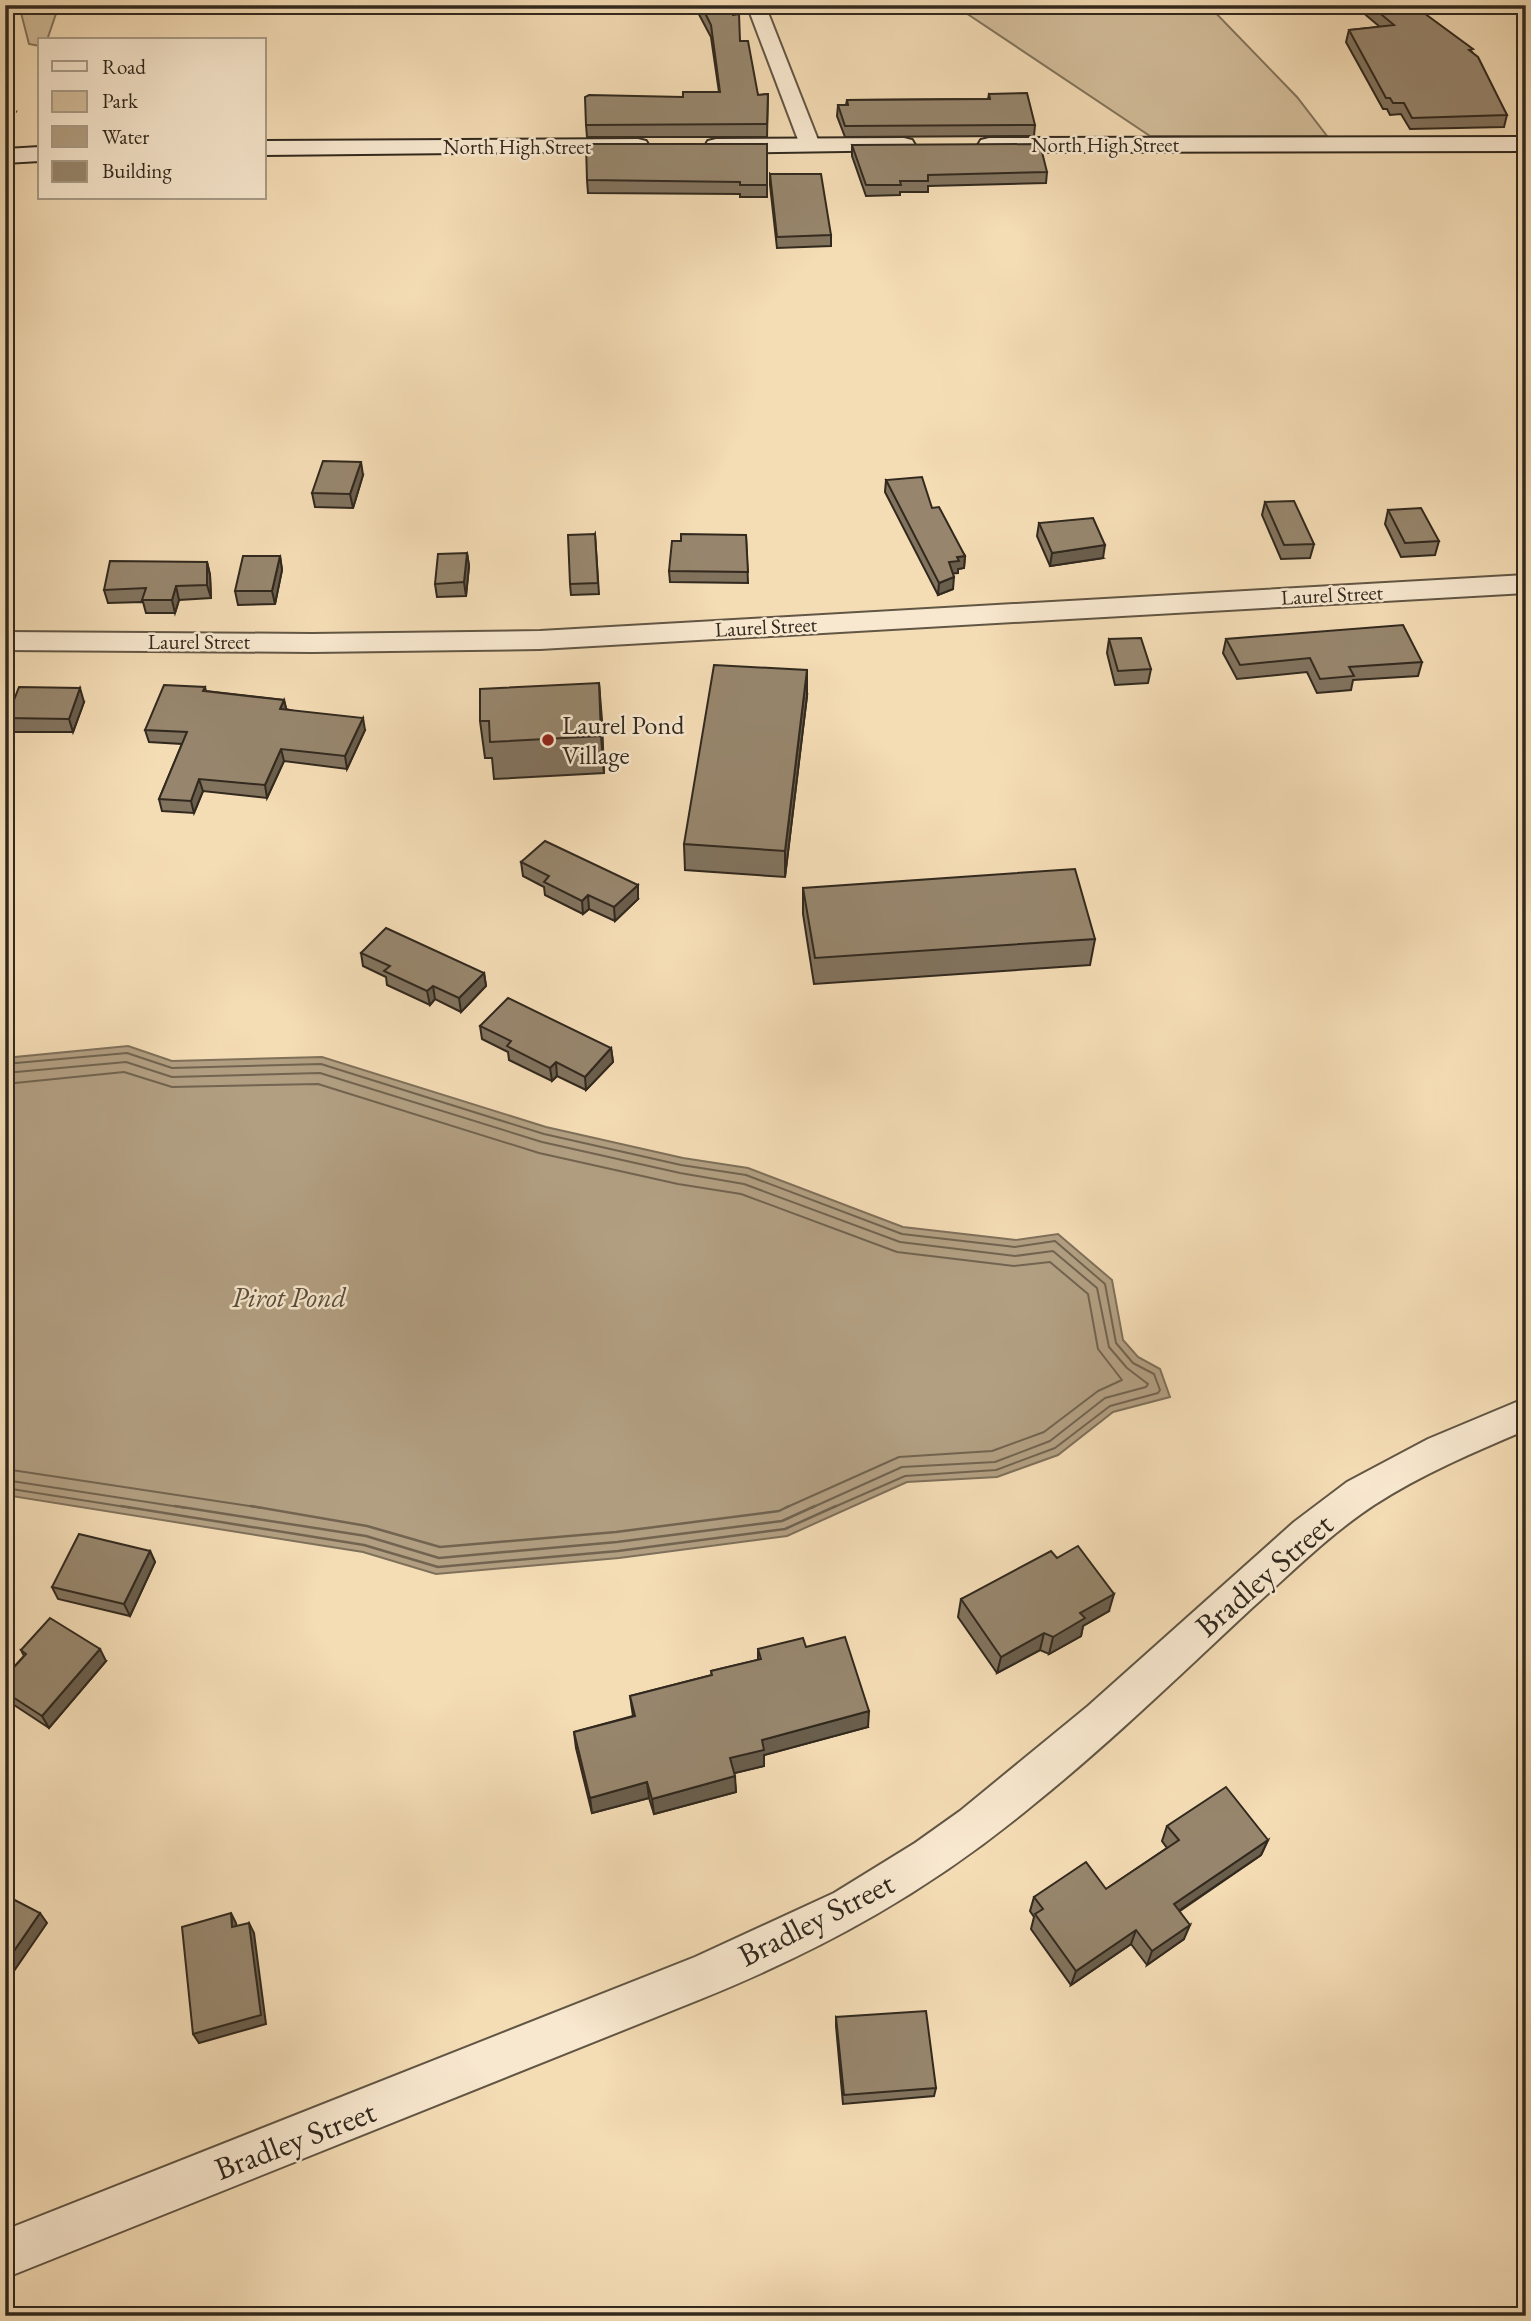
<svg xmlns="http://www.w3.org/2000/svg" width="1531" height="2321" font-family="'EB Garamond',serif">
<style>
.green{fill:#d3be9b;stroke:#82745c;stroke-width:2}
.water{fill:#b29f82;stroke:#7f705a;stroke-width:2}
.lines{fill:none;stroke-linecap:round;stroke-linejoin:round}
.shore-far1{stroke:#726450;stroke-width:2}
.shore{stroke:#726450;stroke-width:2.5}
.minor-casing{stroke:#625644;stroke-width:4}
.tertiary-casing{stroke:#625644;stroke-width:4}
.secondary-casing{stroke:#32291e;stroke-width:4}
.path{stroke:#32291e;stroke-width:2.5;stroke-dasharray:1 2;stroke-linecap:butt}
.minor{fill:#f8e8cf;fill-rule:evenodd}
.tertiary{fill:#f8e8cf;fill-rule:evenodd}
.secondary{fill:#f8e8cf;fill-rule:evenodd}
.wall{fill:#82735e;stroke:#32291e;stroke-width:2}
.shaded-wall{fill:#6a5e4c;stroke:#32291e;stroke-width:2}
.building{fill:#97866d;stroke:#32291e;stroke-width:2}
.poi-dot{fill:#8f2418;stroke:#f8e8cf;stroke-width:2.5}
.labels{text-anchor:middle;stroke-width:5;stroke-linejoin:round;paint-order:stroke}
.far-street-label{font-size:21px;fill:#32291e;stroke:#f8e8cf}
.poi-label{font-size:26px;fill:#32291e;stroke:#f8e8cf;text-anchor:start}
.water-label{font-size:28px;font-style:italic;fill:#584c3c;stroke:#f8e8cf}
.near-street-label{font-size:32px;fill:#32291e;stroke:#f8e8cf}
</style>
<rect width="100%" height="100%" fill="#f4dcb5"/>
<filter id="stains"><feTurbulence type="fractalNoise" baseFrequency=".00286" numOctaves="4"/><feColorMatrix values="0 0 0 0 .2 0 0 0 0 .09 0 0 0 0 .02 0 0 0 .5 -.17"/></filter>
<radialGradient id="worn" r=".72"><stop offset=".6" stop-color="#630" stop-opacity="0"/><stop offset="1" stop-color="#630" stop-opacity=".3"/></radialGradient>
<g class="green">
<path d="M 19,5 L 59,5 L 47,40 L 40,40 L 40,46 L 29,44 Z"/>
<path d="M 954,5 L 1208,5 L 1297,97 L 1327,136 L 1150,136 Z"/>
</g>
<path class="water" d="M 128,1046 L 172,1061 L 322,1057 L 546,1127 L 683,1158 L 748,1168 L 903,1227 L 1016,1240 L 1058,1234 L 1112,1280 L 1123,1340 L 1138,1357 L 1160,1369 L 1170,1397 L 1113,1412 L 1058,1455 L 997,1477 L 907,1482 L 787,1536 L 619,1558 L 436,1574 L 363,1552 L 5,1495 L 5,1058 Z"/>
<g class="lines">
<g class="shore-far1">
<path d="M 5,1064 L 127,1053 L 172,1068 L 321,1064 L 544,1134 L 681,1165 L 746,1175 L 902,1234 L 1015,1247 L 1055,1241 L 1105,1284 L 1116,1343 L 1133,1363 L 1154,1374 L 1160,1390 L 1158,1393 L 1110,1406 L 1055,1448 L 996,1470 L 905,1476 L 832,1508"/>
<path d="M 5,1073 L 126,1062 L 172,1077 L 320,1073 L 542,1142 L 680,1173 L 744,1184 L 900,1242 L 1015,1256 L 1053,1251 L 1097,1288 L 1109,1347 L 1127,1368 L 1148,1384 L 1146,1387 L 1105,1398 L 1050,1441 L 995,1462 L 902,1467 L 811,1508"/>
<path d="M 5,1084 L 124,1072 L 172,1087 L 318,1084 L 539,1153 L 678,1184 L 741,1194 L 897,1252 L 1014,1266 L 1050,1262 L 1088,1294 L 1098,1349 L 1122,1380 L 1098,1391 L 1044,1432 L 992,1451 L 899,1457 L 785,1508"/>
<path d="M 5,1469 L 262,1508"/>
<path d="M 5,1480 L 186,1508"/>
<path d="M 5,1488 L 132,1508"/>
</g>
<g class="shore">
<path d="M 121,1506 L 364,1545 L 438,1567 L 618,1551 L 785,1529 L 836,1506"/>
<path d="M 175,1506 L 366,1536 L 439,1558 L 617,1542 L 782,1521 L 815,1506"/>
<path d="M 251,1506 L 367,1526 L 440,1547 L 616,1532 L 779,1511 L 789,1506"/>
</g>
<g class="minor-casing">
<g id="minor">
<path d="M 747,5 L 765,5 L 820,145 L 817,149 L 803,149 L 800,145 Z"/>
<path d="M 1526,1398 L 1526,1430 C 1474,1452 1422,1474 1374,1505 C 1330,1534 1292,1572 1253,1607 C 1181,1674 1110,1743 1033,1805 C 929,1891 826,1948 701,1999 L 5,2278 L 5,2230 L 695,1957 L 834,1893 L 915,1843 L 960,1811 L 1088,1706 L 1294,1522 L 1347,1482 L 1428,1439 Z"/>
</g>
</g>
<g class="tertiary-casing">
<path id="tertiary" d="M 1526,575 L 1526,593 L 540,649 L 312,652 L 5,650 L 5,632 L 312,634 L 540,631 Z"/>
</g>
<g class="secondary-casing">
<g id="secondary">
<path d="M 1526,137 L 1526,151 L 989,152 L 981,150 L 978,145 L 981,140 L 989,138 Z"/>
<path d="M 904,138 L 912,140 L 915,145 L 912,150 L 716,153 L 708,151 L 705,146 L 708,141 L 716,139 Z"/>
<path d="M 638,139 L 646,141 L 649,146 L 646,151 L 264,155 L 264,141 Z"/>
<path d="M 40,147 L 40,161 L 5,163 L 5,149 Z"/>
</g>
</g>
<g class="path">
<path d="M 5,80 L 5,86"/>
<path d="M 5,107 L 18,112"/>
</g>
<use href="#minor" class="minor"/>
<use href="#tertiary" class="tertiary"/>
<use href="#secondary" class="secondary"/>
</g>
<g class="wall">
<path d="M 694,5 L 732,5 L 733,15 L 740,41 L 758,95 L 768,94 L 767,137 L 587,137 L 586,125 L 683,97 L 719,92 L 711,37 Z"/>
<path d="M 1354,5 L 1413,5 L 1472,52 L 1507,115 L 1504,127 L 1410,129 L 1401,114 L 1390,115 L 1387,109 L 1383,109 L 1346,42 L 1349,30 L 1380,27 Z"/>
<path d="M 989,94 L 1035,125 L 1034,136 L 845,137 L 837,116 L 838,105 L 846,105 L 847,100 L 988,99 Z"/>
<path d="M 767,144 L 767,197 L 740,197 L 740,194 L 588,193 L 587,180 Z"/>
<path d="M 852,145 L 1047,172 L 1046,183 L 928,186 L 928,192 L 900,192 L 900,195 L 866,196 L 852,156 Z"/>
<path d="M 770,174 L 831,235 L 831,246 L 777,248 L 770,185 Z"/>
<path d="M 363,475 L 353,508 L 315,507 L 312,493 Z"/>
<path d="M 886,480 L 932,508 L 965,556 L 964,568 L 958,569 L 958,573 L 952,573 L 953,589 L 938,595 L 885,492 Z"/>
<path d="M 1265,502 L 1314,544 L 1310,558 L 1281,559 L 1262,515 Z"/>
<path d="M 1388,510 L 1439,541 L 1435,555 L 1401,557 L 1385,524 Z"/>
<path d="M 1039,523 L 1103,558 L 1050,566 L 1037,536 Z"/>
<path d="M 595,534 L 599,594 L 571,595 L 570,584 Z"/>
<path d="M 746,535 L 748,583 L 670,582 L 669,571 L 681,541 Z"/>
<path d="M 467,553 L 469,566 L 466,596 L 437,597 L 435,584 Z"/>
<path d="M 280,556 L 282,570 L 275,604 L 238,605 L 235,591 Z"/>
<path d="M 207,562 L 210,575 L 211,598 L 179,600 L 175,613 L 146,613 L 143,602 L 108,603 L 104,590 Z"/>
<path d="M 1109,639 L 1151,669 L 1148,683 L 1115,685 L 1107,653 Z"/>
<path d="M 1226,639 L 1422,662 L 1418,676 L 1353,680 L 1351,690 L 1317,693 L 1307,672 L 1237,679 L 1223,653 Z"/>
<path d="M 599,683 L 604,773 L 494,779 L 492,758 L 485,758 L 480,721 Z"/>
<path d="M 205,687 L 206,691 L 284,700 L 286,709 L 365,730 L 347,769 L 284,761 L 267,798 L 203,791 L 194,813 L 162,811 L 159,799 L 182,744 L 149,742 L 145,730 Z"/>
<path d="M 807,696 L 785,877 L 685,870 L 684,844 Z"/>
<path d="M 84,702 L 73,732 L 12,732 L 7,718 Z"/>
<path d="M 521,862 L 638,899 L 615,921 L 589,909 L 583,914 L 545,895 L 544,887 L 523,876 Z"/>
<path d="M 803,888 L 1095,939 L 1090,965 L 814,984 L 803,914 Z"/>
<path d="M 361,953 L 484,973 L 486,986 L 461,1012 L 435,999 L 430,1005 L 387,985 L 386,977 L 363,966 Z"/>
<path d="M 480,1026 L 611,1048 L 613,1062 L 586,1090 L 557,1076 L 552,1081 L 509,1060 L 508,1052 L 482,1039 Z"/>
<path d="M 150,1551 L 155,1562 L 130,1616 L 58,1599 L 52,1587 Z"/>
<path d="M 1057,1558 L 1109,1611 L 1083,1626 L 1081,1636 L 1049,1654 L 1040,1650 L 997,1673 L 958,1617 L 961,1599 Z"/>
<path d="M 806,1647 L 868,1727 L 764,1755 L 764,1766 L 734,1773 L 736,1792 L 654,1814 L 649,1798 L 592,1813 L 576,1748 L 574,1732 L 633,1716 L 630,1696 L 712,1675 L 711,1671 L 758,1660 L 758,1649 Z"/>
<path d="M 21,1650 L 106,1661 L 49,1728 L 5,1699 L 5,1677 L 24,1656 Z"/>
<path d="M 1167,1826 L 1268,1840 L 1261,1855 L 1180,1911 L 1184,1939 L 1147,1965 L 1131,1944 L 1071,1985 L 1031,1929 L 1034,1917 L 1030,1911 L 1034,1897 L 1106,1889 L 1167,1848 L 1162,1841 Z"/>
<path d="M 836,2017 L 936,2088 L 934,2096 L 843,2104 L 836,2026 Z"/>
</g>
<g class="shaded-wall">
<path d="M 361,462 L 363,475 L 353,508 L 350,494 Z"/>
<path d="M 1105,545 L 1103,558 L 1050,566 L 1052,553 Z"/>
<path d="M 467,553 L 469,566 L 466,596 L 464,582 Z"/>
<path d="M 280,556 L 282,570 L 275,604 L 272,591 Z"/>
<path d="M 965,556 L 964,568 L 958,569 L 958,573 L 948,574 L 949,562 L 957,557 Z"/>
<path d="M 207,562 L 210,575 L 211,598 L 207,585 Z"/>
<path d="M 954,577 L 953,589 L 938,595 L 939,583 Z"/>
<path d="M 176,586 L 179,600 L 175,613 L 172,600 Z"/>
<path d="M 807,670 L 807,696 L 785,877 L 785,851 Z"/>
<path d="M 599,683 L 602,720 L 604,773 L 601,736 Z"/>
<path d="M 80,688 L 84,702 L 73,732 L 69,719 Z"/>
<path d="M 284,700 L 287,712 L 280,709 Z"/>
<path d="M 363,718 L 365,730 L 347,769 L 345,756 Z"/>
<path d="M 281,749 L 284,761 L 267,798 L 265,785 Z"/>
<path d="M 199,779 L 203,791 L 194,813 L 191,801 Z"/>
<path d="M 638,885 L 638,899 L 615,921 L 614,907 Z"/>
<path d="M 588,895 L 589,909 L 583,914 L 582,901 Z"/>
<path d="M 484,973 L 486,986 L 461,1012 L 459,998 Z"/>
<path d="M 433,986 L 435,999 L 430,1005 L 427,991 Z"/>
<path d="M 611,1048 L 613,1062 L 586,1090 L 585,1077 Z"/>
<path d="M 556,1062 L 557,1076 L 552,1081 L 550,1068 Z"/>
<path d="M 150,1551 L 155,1562 L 130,1616 L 124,1604 Z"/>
<path d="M 1114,1594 L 1109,1611 L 1083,1626 L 1081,1636 L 1049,1654 L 1053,1637 L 1080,1613 Z"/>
<path d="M 1044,1633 L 1040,1650 L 997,1673 L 1001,1657 Z"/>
<path d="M 100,1649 L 106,1661 L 49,1728 L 42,1716 Z"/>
<path d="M 869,1711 L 868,1727 L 764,1755 L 764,1766 L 731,1774 L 730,1758 L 762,1740 Z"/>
<path d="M 735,1776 L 736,1792 L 654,1814 L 652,1799 Z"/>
<path d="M 647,1782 L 649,1798 L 592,1813 L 590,1798 Z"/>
<path d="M 1268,1840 L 1261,1855 L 1168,1918 L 1174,1904 Z"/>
<path d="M 40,1913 L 47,1923 L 5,1984 L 5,1964 Z"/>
<path d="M 231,1913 L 236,1923 L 238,1937 L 232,1927 Z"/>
<path d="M 249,1923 L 254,1933 L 266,2024 L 199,2043 L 193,2034 Z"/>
<path d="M 1190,1925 L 1184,1939 L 1147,1965 L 1152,1951 Z"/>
<path d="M 1136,1930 L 1131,1944 L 1071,1985 L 1076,1971 Z"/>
</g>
<g class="building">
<path d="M 701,5 L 732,5 L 733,15 L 739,14 L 740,41 L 748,41 L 758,95 L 768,94 L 767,124 L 586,125 L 585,97 L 589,95 L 683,97 L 683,92 L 720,92 L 711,25 Z"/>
<path d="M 1370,5 L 1413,5 L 1473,49 L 1469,50 L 1478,57 L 1507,115 L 1412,118 L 1404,103 L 1393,103 L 1390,98 L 1386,98 L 1349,30 L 1394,25 Z"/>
<path d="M 1027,93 L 1035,125 L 845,126 L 838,105 L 848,105 L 847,100 L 990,99 L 989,94 Z"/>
<path d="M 586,144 L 767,144 L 767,185 L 740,185 L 740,182 L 587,180 Z"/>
<path d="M 1040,144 L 1047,172 L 928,175 L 928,181 L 900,181 L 901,185 L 866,185 L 852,145 Z"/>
<path d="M 770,174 L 821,174 L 831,235 L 777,237 Z"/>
<path d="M 323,461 L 361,462 L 350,494 L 312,493 Z"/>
<path d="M 922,477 L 932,508 L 939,507 L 965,556 L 957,557 L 959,561 L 949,562 L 954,577 L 939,583 L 886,480 Z"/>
<path d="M 1294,501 L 1314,544 L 1284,545 L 1265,502 Z"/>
<path d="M 1421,508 L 1439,541 L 1405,543 L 1388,510 Z"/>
<path d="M 1093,518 L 1105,545 L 1052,553 L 1039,523 Z"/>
<path d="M 595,534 L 598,583 L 570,584 L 568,535 Z"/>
<path d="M 681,534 L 746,535 L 748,572 L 669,571 L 672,541 L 681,541 Z"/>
<path d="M 467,553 L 464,582 L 435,584 L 438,554 Z"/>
<path d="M 243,556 L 280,556 L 272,591 L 235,591 Z"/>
<path d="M 110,561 L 207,562 L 207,585 L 176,586 L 172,600 L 142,600 L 146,588 L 104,590 Z"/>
<path d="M 1403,625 L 1422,662 L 1349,667 L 1354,676 L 1320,679 L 1310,658 L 1240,665 L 1226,639 Z"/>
<path d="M 1141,638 L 1151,669 L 1118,671 L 1109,639 Z"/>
<path d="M 714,665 L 807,670 L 785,851 L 684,844 Z"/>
<path d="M 599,683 L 601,736 L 490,742 L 489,721 L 480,721 L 480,689 Z"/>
<path d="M 164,685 L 205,687 L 203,691 L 284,700 L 280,709 L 363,718 L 345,756 L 281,749 L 265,785 L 199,779 L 191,801 L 159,799 L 187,732 L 145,730 Z"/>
<path d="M 19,687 L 80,688 L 69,719 L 7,718 Z"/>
<path d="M 545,841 L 638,885 L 614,907 L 588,895 L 582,901 L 544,882 L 549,876 L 521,862 Z"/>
<path d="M 1075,869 L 1095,939 L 815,958 L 803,888 Z"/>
<path d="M 386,928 L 484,973 L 459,998 L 433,986 L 427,991 L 384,971 L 390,966 L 361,953 Z"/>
<path d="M 508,998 L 611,1048 L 585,1077 L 556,1062 L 550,1068 L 507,1046 L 511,1041 L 480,1026 Z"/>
<path d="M 79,1534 L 150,1551 L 124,1604 L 52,1587 Z"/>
<path d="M 1078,1546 L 1114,1594 L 1080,1613 L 1085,1618 L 1053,1637 L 1044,1633 L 1001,1657 L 961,1599 L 1051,1551 L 1057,1558 Z"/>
<path d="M 50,1618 L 100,1649 L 42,1716 L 5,1692 L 5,1677 L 26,1654 L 21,1650 Z"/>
<path d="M 845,1637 L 869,1711 L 762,1740 L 764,1750 L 730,1758 L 735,1776 L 652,1799 L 647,1782 L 590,1798 L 574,1732 L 635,1716 L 630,1696 L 712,1675 L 711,1671 L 761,1659 L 758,1649 L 803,1638 L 806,1647 Z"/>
<path d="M 1226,1787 L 1268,1840 L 1174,1904 L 1190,1925 L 1152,1951 L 1136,1930 L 1076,1971 L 1035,1914 L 1043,1909 L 1034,1897 L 1086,1862 L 1106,1889 L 1179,1840 L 1167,1826 Z"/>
<path d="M 5,1895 L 40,1913 L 5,1964 Z"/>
<path d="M 231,1913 L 232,1927 L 249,1923 L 261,2015 L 193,2034 L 182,1927 Z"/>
<path d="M 926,2011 L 936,2088 L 844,2095 L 836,2017 Z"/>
</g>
<circle class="poi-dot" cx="548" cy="740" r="7"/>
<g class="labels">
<g class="far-street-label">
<text x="1105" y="152">North High Street</text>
<text x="517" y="154">North High Street</text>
<text transform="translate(1332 595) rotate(-3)" y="7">Laurel Street</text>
<text transform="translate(766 627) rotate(-3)" y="7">Laurel Street</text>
<text x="199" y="649">Laurel Street</text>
</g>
<g class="poi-label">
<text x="562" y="734">Laurel Pond<tspan x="562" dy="30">Village</tspan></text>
</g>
<g class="water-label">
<text x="289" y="1307">Pirot Pond</text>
</g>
<g class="near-street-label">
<text transform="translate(1264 1575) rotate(-41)" y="11">Bradley Street</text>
<text transform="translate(816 1919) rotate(-27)" y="11">Bradley Street</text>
<text transform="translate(295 2140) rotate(-21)" y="11">Bradley Street</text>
</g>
</g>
<rect width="1531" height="2321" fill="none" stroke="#f4dcb5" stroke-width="28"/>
<rect x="7" y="7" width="1517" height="2307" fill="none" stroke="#32291e" stroke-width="3.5"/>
<rect x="14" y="14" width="1503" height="2293" fill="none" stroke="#32291e" stroke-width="2"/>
<rect x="38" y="38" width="228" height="161" fill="#f8e8cf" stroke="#a99c88" stroke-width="2"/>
<rect x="52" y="61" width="35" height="10" fill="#f8e8cf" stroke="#a99c88" stroke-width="2"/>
<text x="102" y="74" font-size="21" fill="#32291e">Road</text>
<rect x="52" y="91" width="35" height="21" fill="#d3be9b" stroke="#a99c88" stroke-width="2"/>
<text x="102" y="108" font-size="21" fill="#32291e">Park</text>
<rect x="52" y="126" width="35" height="21" fill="#b29f82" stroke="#a99c88" stroke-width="2"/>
<text x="102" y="144" font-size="21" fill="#32291e">Water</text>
<rect x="52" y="161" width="35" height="21" fill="#97866d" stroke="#a99c88" stroke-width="2"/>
<text x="102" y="178" font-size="21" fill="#32291e">Building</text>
<rect width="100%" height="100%" filter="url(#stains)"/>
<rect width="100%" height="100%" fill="url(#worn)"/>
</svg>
